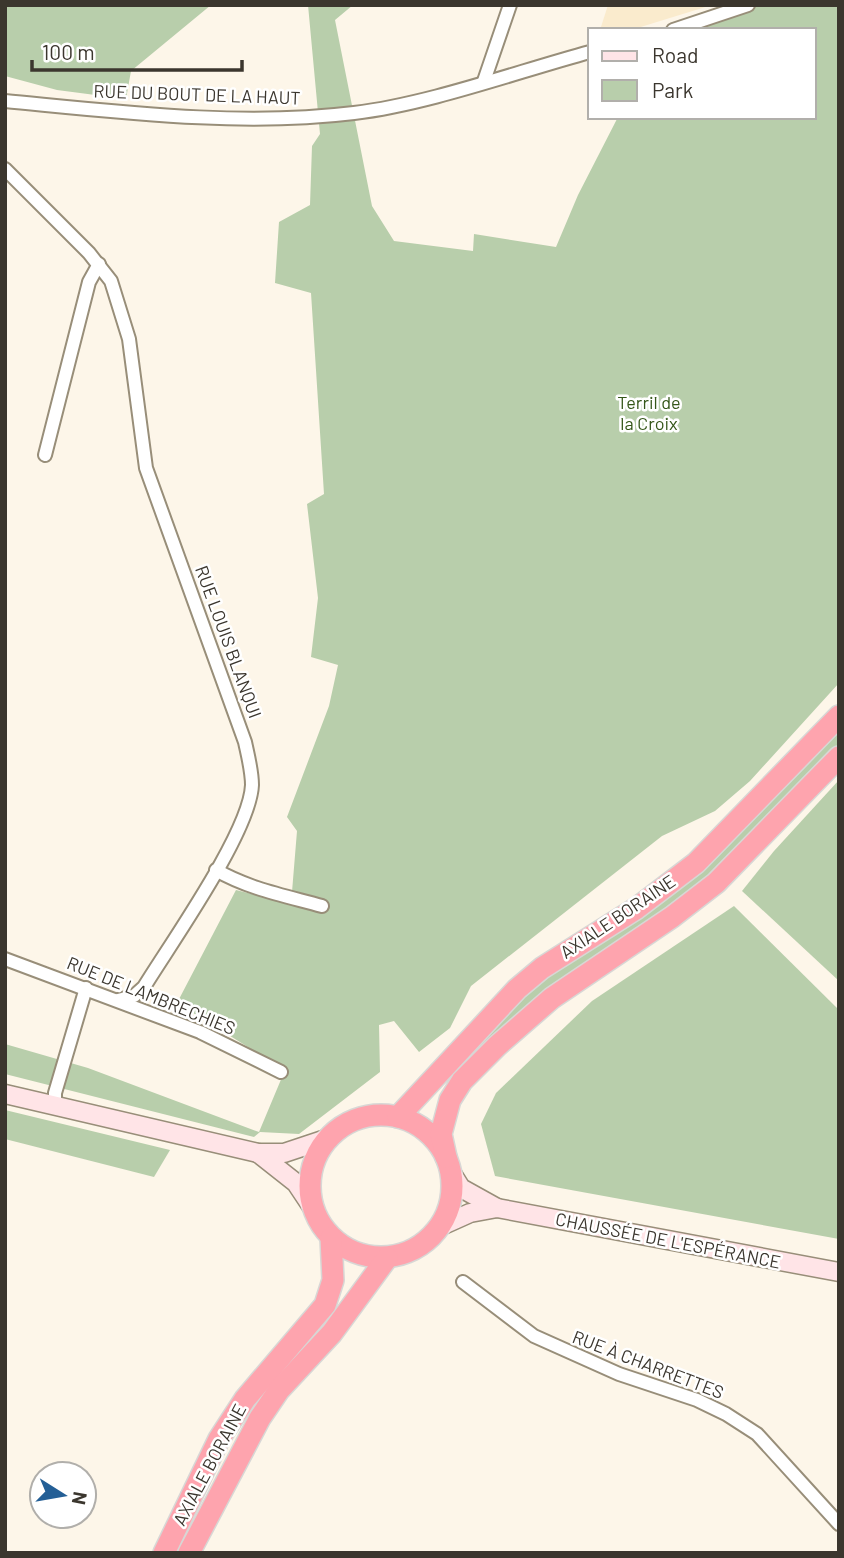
<svg xmlns="http://www.w3.org/2000/svg" width="844" height="1558" font-family="Barlow,sans-serif">
<style>
.built{fill:#faebcd}
.green{fill:#b8ceab}
.lines{fill:none;stroke-linecap:round;stroke-linejoin:round}
.street-casing{stroke:#988e79;stroke-width:16}
.secondary-casing{stroke:#988e79;stroke-width:21}
.highway-casing{stroke:#d8d7d5;stroke-width:24}
.street{stroke:#fff;stroke-width:12}
.secondary{stroke:#ffe4e7;stroke-width:18}
.highway{stroke:#fea4ae;stroke-width:21}
.labels{text-anchor:middle;stroke-width:5;stroke-linejoin:round;paint-order:stroke}
.street-label{font-size:18px;fill:#3b362e;stroke:#fff}
.park-label{font-size:18px;fill:#345618;stroke:#fff}
</style>
<rect width="100%" height="100%" fill="#fdf6e9"/>
<path class="built" d="M 608,5 L 712,5 L 631,30 L 600,30 Z"/>
<g class="green">
<path d="M 5,5 L 211,5 L 131,71 L 126,99 L 57,90 L 5,76 Z"/>
<path d="M 308,5 L 353,5 L 335,20 L 372,206 L 394,241 L 473,251 L 474,234 L 556,247 L 578,195 L 618,117 L 814,117 L 814,30 L 660,29 L 730,5 L 839,5 L 839,683 L 750,781 L 715,811 L 662,836 L 471,986 L 450,1028 L 419,1052 L 394,1021 L 379,1025 L 380,1072 L 299,1134 L 260,1132 L 254,1137 L 5,1074 L 5,1044 L 88,1068 L 259,1132 L 285,1070 L 177,1003 L 236,890 L 291,904 L 297,831 L 287,817 L 329,706 L 338,665 L 311,657 L 318,598 L 307,504 L 324,494 L 311,293 L 275,283 L 279,222 L 310,205 L 312,146 L 320,134 Z"/>
<path d="M 839,727 L 839,746 L 725,865 L 679,903 L 506,1025 L 445,1084 L 505,1012 Z"/>
<path d="M 839,780 L 839,981 L 742,891 L 774,851 Z"/>
<path d="M 734,906 L 839,1010 L 839,1239 L 495,1176 L 481,1124 L 496,1093 L 592,1001 Z"/>
<path d="M 5,1111 L 5,1110 L 170,1150 L 154,1177 L 5,1139 Z"/>
</g>
<g class="lines">
<g class="street-casing">
<g id="street">
<path d="M 673,30 L 748,5"/>
<path d="M 484,81 L 510,5"/>
<path d="M 5,101 C 120,112 240,127 354,113 C 429,104 516,72 590,52"/>
<path d="M 5,169 L 89,253 L 111,281 L 129,339 L 146,468 L 245,742 C 248,756 252,771 252,785 C 250,832 171,943 144,987 L 134,996 L 118,1000"/>
<path d="M 45,455 L 89,282 L 99,264"/>
<path d="M 216,870 C 249,889 286,896 322,906"/>
<path d="M 5,959 L 200,1032 L 281,1072"/>
<path d="M 55,1106 L 55,1093 L 86,988"/>
<path d="M 463,1282 L 534,1336 L 619,1374 L 697,1400 L 726,1414 L 757,1434 L 839,1524"/>
</g>
</g>
<g class="secondary-casing">
<g id="secondary">
<path d="M 5,1094 L 258,1153 L 284,1153 L 329,1138"/>
<path d="M 258,1153 L 296,1183 L 314,1210"/>
<path d="M 451,1172 L 461,1188 L 497,1208"/>
<path d="M 441,1226 L 470,1213 L 497,1208 L 839,1272"/>
</g>
</g>
<g class="highway-casing">
<g id="highway">
<circle cx="381" cy="1186" r="71"/>
<path d="M 398,1117 L 517,989 L 542,968 L 637,908 L 696,863 L 839,716"/>
<path d="M 446,1157 L 441,1134 L 450,1100 L 462,1081 L 497,1046 L 552,998 L 672,917 L 716,883 L 839,757"/>
<path d="M 164,1553 L 219,1439 L 245,1399 L 325,1305 L 333,1280 L 331,1238"/>
<path d="M 189,1553 L 260,1418 L 279,1390 L 332,1333 L 387,1258"/>
</g>
</g>
<use href="#street" class="street"/>
<use href="#secondary" class="secondary"/>
<use href="#highway" class="highway"/>
</g>
<g class="labels">
<g class="street-label">
<text transform="translate(197 95) rotate(2)" y="6">RUE DU BOUT DE LA HAUT</text>
<text transform="translate(228 642) rotate(70)" y="6">RUE LOUIS BLANQUI</text>
<text transform="translate(618 917) rotate(-34)" y="6">AXIALE BORAINE</text>
<text transform="translate(151 996) rotate(22)" y="6">RUE DE LAMBRECHIES</text>
<text transform="translate(668 1241) rotate(11)" y="6">CHAUSSÉE DE L'ESPÉRANCE</text>
<text transform="translate(648 1365) rotate(21)" y="6">RUE À CHARRETTES</text>
<text transform="translate(210 1465) rotate(-62)" y="6">AXIALE BORAINE</text>
</g>
<g class="park-label">
<text x="649" y="409">Terril de<tspan x="649" dy="21">la Croix</tspan></text>
</g>
</g>
<rect width="844" height="1558" fill="none" stroke="#3b362e" stroke-width="14"/>
<rect x="588" y="28" width="228" height="91" fill="#ffffff" stroke="#b1afab" stroke-width="2"/>
<rect x="602" y="51" width="35" height="10" fill="#ffe4e7" stroke="#b1afab" stroke-width="2"/>
<text x="652" y="63" font-size="21" fill="#3b362e">Road</text>
<rect x="602" y="80" width="35" height="21" fill="#b8ceab" stroke="#b1afab" stroke-width="2"/>
<text x="652" y="98" font-size="21" fill="#3b362e">Park</text>
<g transform="translate(63 1495) rotate(101)"><circle r="33" fill="#ffffff" stroke="#b1afab" stroke-width="2"/>
<path d="M0-5L12 26L0 18L-12 26Z" fill="#245f96"/>
<text y="-10" font-size="19" font-weight="bold" text-anchor="middle" fill="#3b362e">N</text>
</g>
<path d="M32 60v10h210v-10" fill="none" stroke="#3b362e" stroke-width="3.5"/>
<text x="42" y="60" font-size="21" fill="#3b362e" stroke="#ffffff" stroke-width="5" paint-order="stroke">100 m</text>
</svg>
